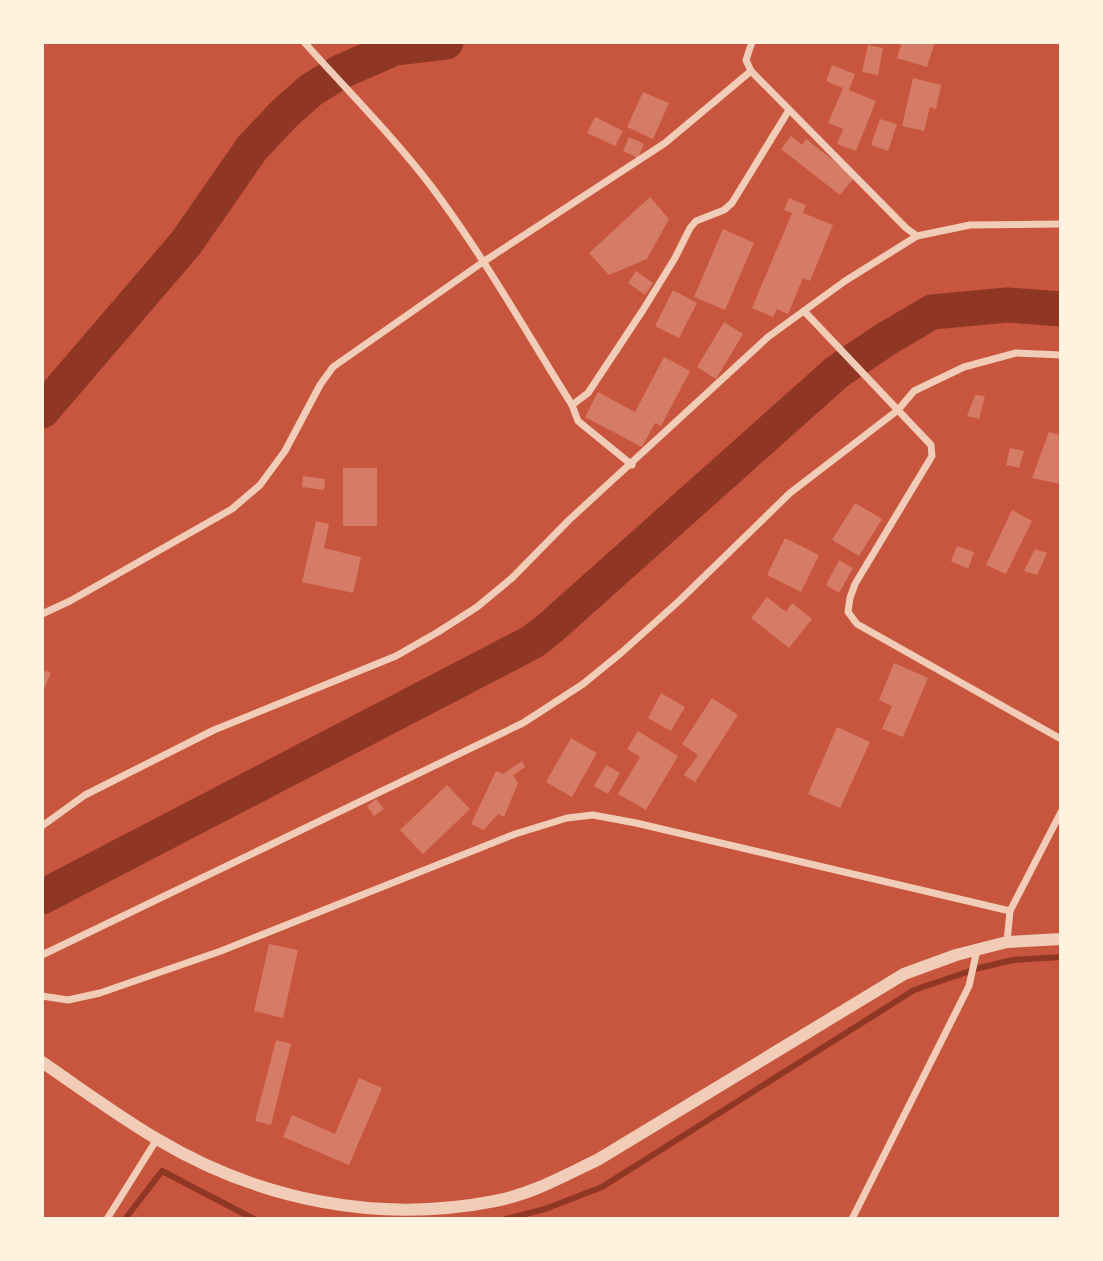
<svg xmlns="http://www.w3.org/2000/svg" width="1103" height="1261" font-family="'Source Sans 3',sans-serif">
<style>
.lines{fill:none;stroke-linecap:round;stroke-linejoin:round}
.stream{stroke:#8f3625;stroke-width:6}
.river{stroke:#8f3625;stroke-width:35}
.building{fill:#d67c66}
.minor{stroke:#f1ccb7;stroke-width:7}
.tertiary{stroke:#f1ccb7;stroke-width:12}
</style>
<rect width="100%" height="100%" fill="#c8553d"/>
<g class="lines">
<g class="stream">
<path d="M 125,1219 L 162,1171 L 254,1219"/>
<path d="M 506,1219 L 545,1209 L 602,1187 L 914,990 L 979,968 L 1013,960 L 1061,957"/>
</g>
<g class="river">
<path d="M 42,411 L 186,243 L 252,148 L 285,113 L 311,90 L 340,72 L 395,48 L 446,42"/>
<path d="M 42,897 C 205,811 369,728 532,642 L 549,629 L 837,372 L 886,339 L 932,312 L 1007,305 L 1061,309"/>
</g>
</g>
<g class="building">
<path d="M 902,42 L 935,42 L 927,67 L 897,58 Z"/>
<path d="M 868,45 L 883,48 L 878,75 L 862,72 Z"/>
<path d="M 832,65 L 855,74 L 849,90 L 876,101 L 856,151 L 837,144 L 843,129 L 828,123 L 843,88 L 826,81 Z"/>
<path d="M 913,78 L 941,85 L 936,109 L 930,107 L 924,131 L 902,126 Z"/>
<path d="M 643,92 L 669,103 L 653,139 L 627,127 Z"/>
<path d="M 595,117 L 623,131 L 615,146 L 587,133 Z"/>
<path d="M 880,119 L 897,124 L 888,151 L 871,145 Z"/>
<path d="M 791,136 L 802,145 L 806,139 L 855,177 L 840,195 L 781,149 Z"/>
<path d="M 629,137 L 644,144 L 638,158 L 623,151 Z"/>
<path d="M 650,197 L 669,219 L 647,259 L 609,275 L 589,253 Z"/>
<path d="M 789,198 L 806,205 L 803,213 L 833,225 L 810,281 L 803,278 L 788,314 L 777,309 L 773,317 L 752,308 L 792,213 L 784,210 Z"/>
<path d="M 723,229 L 754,243 L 725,310 L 694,297 Z"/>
<path d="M 636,271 L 653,283 L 645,295 L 628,283 Z"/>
<path d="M 673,290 L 697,303 L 679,338 L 655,326 Z"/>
<path d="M 724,322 L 743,334 L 716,379 L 697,367 Z"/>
<path d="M 664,357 L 690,371 L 661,426 L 655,423 L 642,447 L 585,417 L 598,392 L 635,412 Z"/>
<path d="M 975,395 L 985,396 L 979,419 L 967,416 Z"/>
<path d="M 1049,432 L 1061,435 L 1060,484 L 1032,478 Z"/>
<path d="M 1010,448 L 1024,451 L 1019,468 L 1006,465 Z"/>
<rect x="343" y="468" width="34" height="58"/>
<path d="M 303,476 L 325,479 L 324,490 L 302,487 Z"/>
<path d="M 855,503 L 882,519 L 859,556 L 832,540 Z"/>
<path d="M 1012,510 L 1032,521 L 1006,574 L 986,565 Z"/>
<path d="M 316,521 L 329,524 L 324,548 L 361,557 L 353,593 L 302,582 Z"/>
<path d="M 785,538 L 819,555 L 801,592 L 767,575 Z"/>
<path d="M 957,546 L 974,552 L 968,569 L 951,561 Z"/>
<path d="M 1035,549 L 1047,553 L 1037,575 L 1024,571 Z"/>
<path d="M 839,560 L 853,568 L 839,593 L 826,585 Z"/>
<path d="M 767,597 L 786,612 L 792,603 L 812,619 L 789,648 L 751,618 Z"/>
<path d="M 894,663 L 928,678 L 903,737 L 882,729 L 892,706 L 879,700 Z"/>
<path d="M 42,670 L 51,673 L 42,694 Z"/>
<path d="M 661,693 L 685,707 L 671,731 L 648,718 Z"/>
<path d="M 712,698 L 738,715 L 695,782 L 684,775 L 698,755 L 682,744 Z"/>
<path d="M 837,727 L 870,742 L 840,808 L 808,794 Z"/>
<path d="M 638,731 L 678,756 L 646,810 L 618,794 L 640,757 L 627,749 Z"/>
<path d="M 571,738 L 597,753 L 572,797 L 546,782 Z"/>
<path d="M 522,761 L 525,767 L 513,775 L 518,783 L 504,817 L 498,814 L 484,830 L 471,824 L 496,771 L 503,774 Z"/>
<path d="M 606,765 L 620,773 L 608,794 L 594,786 Z"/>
<path d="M 447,785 L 470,809 L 423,854 L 400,830 Z"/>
<path d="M 376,799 L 384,809 L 374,816 L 367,806 Z"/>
<path d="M 269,944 L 298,950 L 283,1018 L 254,1011 Z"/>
<path d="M 276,1040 L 291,1044 L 271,1125 L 255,1121 Z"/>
<path d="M 359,1078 L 382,1088 L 349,1165 L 283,1137 L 292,1115 L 335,1134 Z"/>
</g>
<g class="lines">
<g class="minor">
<path d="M 304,42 C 346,89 392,135 431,186 C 483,255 526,332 572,405 L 578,421 L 632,465"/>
<path d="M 752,42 L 746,60 L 751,71 L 906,228 L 917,236"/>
<path d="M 804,311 L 931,445 L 932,456 L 855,584 L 850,598 L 848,612 L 857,624 L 1061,739"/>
<path d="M 572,405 L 588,393 L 643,310 L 675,258 L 690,228 L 696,221 L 724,210 L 732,203 L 789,110"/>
<path d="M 42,614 L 70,601 L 232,509 L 260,485 L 285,451 L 320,385 L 333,367 L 483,262 L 665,143 L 751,71"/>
<path d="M 42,826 L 85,795 L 214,730 L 396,656 L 438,632 L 477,607 L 512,578 L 569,520 L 768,337 L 845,281 L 917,236 L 970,225 L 1061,224"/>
<path d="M 1010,911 L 1061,812"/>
<path d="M 42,955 L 523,723 L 583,684 L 621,653 L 679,601 L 790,493 L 898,410 L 914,391 L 964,367 L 1016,353 L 1061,355"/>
<path d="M 42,996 L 68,1000 L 100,993 L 221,951 L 515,834 L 567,818 L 593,815 L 636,823 L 1010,911 L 1007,942"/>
<path d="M 107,1219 L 157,1139"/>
<path d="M 852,1219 L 969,986 L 977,950"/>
</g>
<path class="tertiary" d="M 42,1062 C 80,1088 118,1116 157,1139 C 259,1200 378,1224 495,1201 C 532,1194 566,1175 599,1159 L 904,974 L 956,955 L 1007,942 L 1061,939"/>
</g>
<rect width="1103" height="1261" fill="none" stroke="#fff3e0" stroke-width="88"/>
</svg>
